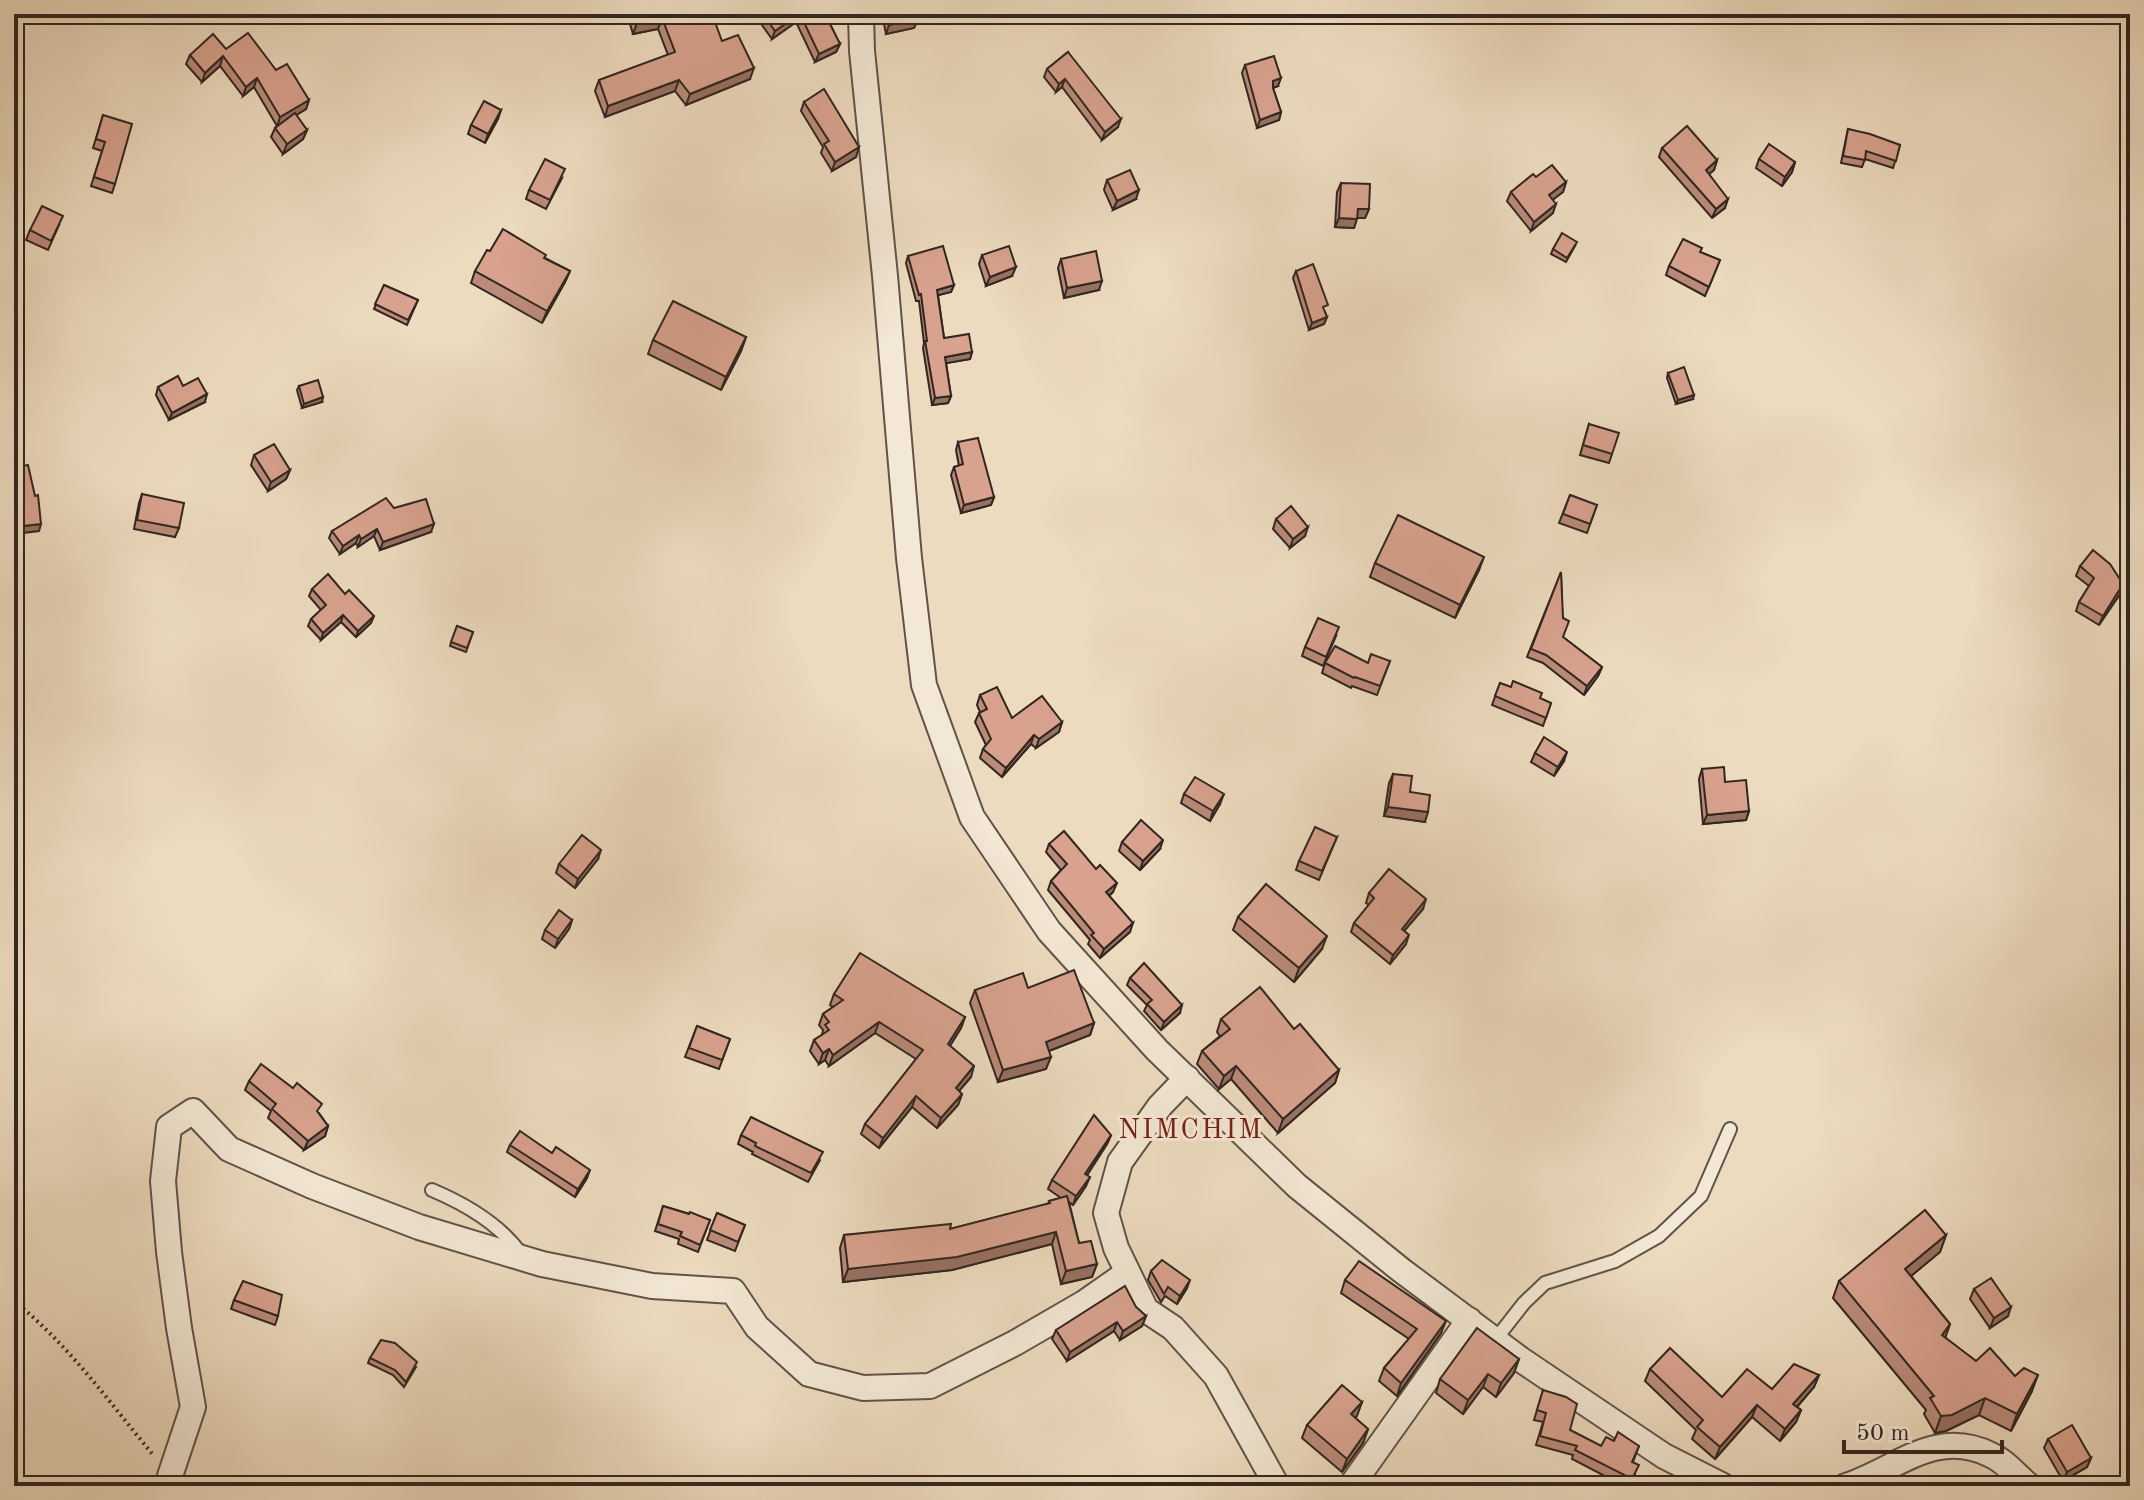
<svg xmlns="http://www.w3.org/2000/svg" width="2144" height="1500" font-family="'Old Standard TT',serif">
<style>
.lines{fill:none;stroke-linecap:round;stroke-linejoin:round}
.lane-casing{stroke:#615348;stroke-width:16}
.street-casing{stroke:#615348;stroke-width:28}
.path{stroke:#322620;stroke-width:4;stroke-dasharray:2 4;stroke-linecap:butt}
.lane{stroke:#f3e8d5;stroke-width:12}
.street{stroke:#f3e8d5;stroke-width:24}
.wall{fill:#ba8b7a;stroke:#322620;stroke-width:2}
.shaded-wall{fill:#977163;stroke:#322620;stroke-width:2}
.building{fill:#d8a28e;stroke:#322620;stroke-width:2}
.labels{text-anchor:middle;stroke-width:6;stroke-linejoin:round;paint-order:stroke}
.quarter-label{font-size:28px;letter-spacing:2px;fill:#7a1f14;stroke:#f3e8d5}
</style>
<rect width="100%" height="100%" fill="#eddbbf"/>
<filter id="stains"><feTurbulence type="fractalNoise" baseFrequency=".0025" numOctaves="4"/><feColorMatrix values="0 0 0 0 .2 0 0 0 0 .09 0 0 0 0 .02 0 0 0 .5 -.17"/></filter>
<radialGradient id="worn" r=".72"><stop offset=".6" stop-color="#630" stop-opacity="0"/><stop offset="1" stop-color="#630" stop-opacity=".3"/></radialGradient>
<g class="lines">
<g class="lane-casing">
<g id="lane">
<path d="M 432,1190 C 465,1204 500,1224 521,1254"/>
<path d="M 1495,1340 L 1524,1303 L 1545,1283 L 1615,1261 L 1659,1236 L 1701,1196 L 1730,1129"/>
</g>
</g>
<g class="street-casing">
<g id="street">
<path d="M 861,14 L 862,51 L 885,276 L 909,558 L 924,685 L 972,817 L 1049,931 L 1157,1050 L 1297,1186 L 1401,1270 L 1520,1359 L 1664,1456 L 1723,1486"/>
<path d="M 1187,1078 L 1160,1106 L 1120,1162 L 1106,1213 L 1116,1248 L 1146,1310 L 1173,1328 L 1216,1376 L 1277,1486"/>
<path d="M 170,1476 L 193,1407 L 179,1328 L 169,1252 L 163,1181 L 169,1127 L 193,1111 L 229,1149 L 312,1186 L 419,1227 L 542,1264 L 652,1286 L 733,1291 L 757,1327 L 809,1374 L 863,1388 L 930,1386 L 1015,1343 L 1084,1303 L 1127,1273"/>
<path d="M 1351,1486 L 1469,1320"/>
<path d="M 1846,1486 C 1896,1470 1935,1427 1991,1455 C 2005,1461 2017,1476 2029,1486"/>
</g>
</g>
<path class="path" d="M 14,1301 C 68,1344 110,1403 154,1456"/>
<use href="#lane" class="lane"/>
<use href="#street" class="street"/>
</g>
<g class="wall">
<path d="M 627,14 L 661,14 L 662,17 L 722,41 L 750,79 L 686,105 L 675,91 L 605,117 L 595,91 L 599,80 L 668,55 L 658,29 L 633,34 Z"/>
<path d="M 769,14 L 825,14 L 840,44 L 836,52 L 815,62 L 796,22 L 772,39 L 762,25 L 765,17 Z"/>
<path d="M 882,14 L 917,14 L 918,19 L 914,28 L 886,34 Z"/>
<path d="M 226,49 L 276,70 L 309,100 L 306,109 L 296,115 L 307,130 L 303,139 L 283,154 L 271,137 L 275,128 L 277,126 L 254,87 L 243,96 L 220,66 L 202,82 L 186,64 L 190,55 Z"/>
<path d="M 1068,52 L 1118,127 L 1102,140 L 1062,87 L 1056,92 L 1044,77 L 1047,69 Z"/>
<path d="M 1245,65 L 1278,86 L 1273,88 L 1281,112 L 1279,120 L 1257,128 L 1242,73 Z"/>
<path d="M 804,102 L 856,157 L 832,171 L 821,153 L 823,147 L 801,111 Z"/>
<path d="M 501,110 L 485,143 L 468,134 L 471,125 Z"/>
<path d="M 103,115 L 115,184 L 112,193 L 91,186 L 102,151 L 93,148 Z"/>
<path d="M 1848,129 L 1900,145 L 1893,168 L 1865,159 L 1862,167 L 1841,163 Z"/>
<path d="M 1662,148 L 1717,160 L 1714,170 L 1709,174 L 1725,208 L 1712,218 L 1659,157 Z"/>
<path d="M 1759,159 L 1795,162 L 1792,172 L 1782,186 L 1756,168 Z"/>
<path d="M 1536,177 L 1566,182 L 1563,192 L 1553,199 L 1553,213 L 1531,231 L 1507,201 L 1511,192 Z"/>
<path d="M 562,178 L 546,209 L 526,199 L 529,190 Z"/>
<path d="M 1107,180 L 1136,199 L 1113,210 L 1104,190 Z"/>
<path d="M 1341,183 L 1369,209 L 1365,218 L 1357,218 L 1354,228 L 1335,227 L 1337,192 Z"/>
<path d="M 59,225 L 48,250 L 26,240 L 30,230 Z"/>
<path d="M 1575,246 L 1566,262 L 1551,254 L 1553,249 Z"/>
<path d="M 490,251 L 545,258 L 570,271 L 565,282 L 542,323 L 471,283 L 475,271 Z"/>
<path d="M 1700,252 L 1720,260 L 1705,296 L 1666,275 L 1669,266 Z"/>
<path d="M 982,255 L 1012,276 L 986,286 L 979,264 Z"/>
<path d="M 908,256 L 954,285 L 951,292 L 938,295 L 944,338 L 972,352 L 970,359 L 946,363 L 951,396 L 948,403 L 932,405 L 923,348 L 924,343 L 919,301 L 916,301 L 906,263 Z"/>
<path d="M 1061,259 L 1099,290 L 1064,298 L 1058,268 Z"/>
<path d="M 1296,271 L 1325,312 L 1327,317 L 1324,324 L 1309,330 L 1293,278 Z"/>
<path d="M 384,285 L 418,300 L 407,325 L 374,309 Z"/>
<path d="M 746,337 L 741,351 L 721,390 L 648,354 L 653,340 Z"/>
<path d="M 1668,373 L 1693,399 L 1676,404 L 1667,378 Z"/>
<path d="M 183,386 L 205,402 L 169,420 L 156,395 L 158,387 Z"/>
<path d="M 299,386 L 322,402 L 302,408 L 297,390 Z"/>
<path d="M 1589,424 L 1612,454 L 1609,463 L 1580,455 Z"/>
<path d="M 958,442 L 994,497 L 991,505 L 961,513 L 951,475 L 954,467 L 959,466 L 956,450 Z"/>
<path d="M 254,455 L 290,470 L 286,479 L 268,491 L 251,465 Z"/>
<path d="M 142,494 L 179,528 L 175,537 L 134,529 L 139,503 Z"/>
<path d="M 1570,495 L 1597,505 L 1587,533 L 1559,523 Z"/>
<path d="M 394,508 L 431,532 L 380,550 L 374,536 L 358,547 L 356,543 L 340,554 L 329,538 L 332,531 Z"/>
<path d="M 1276,519 L 1305,536 L 1290,548 L 1273,529 Z"/>
<path d="M 1375,563 L 1479,570 L 1455,618 L 1370,577 Z"/>
<path d="M 2080,566 L 2123,584 L 2120,594 L 2099,625 L 2076,611 L 2079,602 L 2089,586 L 2076,576 Z"/>
<path d="M 1561,572 L 1563,637 L 1602,667 L 1598,676 L 1584,695 L 1543,663 L 1527,657 Z"/>
<path d="M 312,589 L 345,594 L 371,623 L 356,637 L 341,622 L 321,640 L 308,626 L 311,619 L 321,610 L 309,596 Z"/>
<path d="M 457,626 L 473,632 L 466,652 L 450,646 Z"/>
<path d="M 1336,636 L 1323,666 L 1302,656 L 1305,647 Z"/>
<path d="M 1390,661 L 1377,695 L 1352,686 L 1351,688 L 1322,673 L 1325,663 L 1368,663 Z"/>
<path d="M 1500,683 L 1551,703 L 1543,726 L 1492,705 Z"/>
<path d="M 980,695 L 1012,718 L 1062,722 L 1059,732 L 1036,748 L 1031,744 L 1002,777 L 980,758 L 983,749 L 986,745 L 975,722 L 979,713 L 980,712 L 977,705 Z"/>
<path d="M 1535,753 L 1564,761 L 1554,776 L 1531,762 Z"/>
<path d="M 1702,769 L 1749,811 L 1746,820 L 1703,824 L 1699,779 Z"/>
<path d="M 1393,774 L 1410,792 L 1425,822 L 1384,816 L 1389,783 Z"/>
<path d="M 1184,794 L 1220,804 L 1210,821 L 1181,803 Z"/>
<path d="M 1337,837 L 1319,880 L 1296,870 L 1299,861 Z"/>
<path d="M 1122,842 L 1160,849 L 1140,870 L 1119,851 Z"/>
<path d="M 1049,844 L 1113,892 L 1109,896 L 1130,932 L 1100,958 L 1088,944 L 1090,940 L 1048,890 L 1051,881 L 1061,870 L 1046,852 Z"/>
<path d="M 598,859 L 575,888 L 556,873 L 559,864 Z"/>
<path d="M 1369,893 L 1423,909 L 1404,931 L 1406,944 L 1390,964 L 1351,932 L 1354,923 L 1369,905 L 1366,903 Z"/>
<path d="M 1238,917 L 1322,949 L 1294,982 L 1233,930 Z"/>
<path d="M 572,920 L 569,929 L 555,948 L 542,939 L 545,930 Z"/>
<path d="M 1130,978 L 1180,1013 L 1161,1030 L 1144,1011 L 1147,1005 L 1127,985 Z"/>
<path d="M 1028,988 L 1094,1023 L 1090,1035 L 1049,1051 L 1046,1069 L 998,1082 L 970,1003 L 975,990 Z"/>
<path d="M 834,994 L 965,1017 L 961,1028 L 950,1046 L 971,1077 L 959,1091 L 962,1094 L 958,1105 L 937,1128 L 912,1107 L 879,1148 L 861,1134 L 865,1124 L 916,1059 L 875,1033 L 829,1066 L 825,1060 L 819,1064 L 810,1051 L 814,1040 L 822,1035 L 823,1030 L 819,1025 L 823,1014 L 833,1007 L 830,1005 Z"/>
<path d="M 1221,1019 L 1294,1029 L 1339,1070 L 1335,1083 L 1278,1133 L 1231,1079 L 1219,1089 L 1197,1064 L 1202,1051 L 1220,1036 L 1217,1032 Z"/>
<path d="M 697,1026 L 730,1039 L 719,1069 L 685,1057 Z"/>
<path d="M 249,1081 L 319,1113 L 328,1126 L 325,1136 L 304,1150 L 268,1118 L 271,1111 L 245,1090 Z"/>
<path d="M 741,1135 L 820,1160 L 808,1182 L 752,1154 L 753,1152 L 738,1144 Z"/>
<path d="M 1111,1135 L 1107,1144 L 1087,1175 L 1086,1186 L 1073,1205 L 1069,1202 L 1079,1243 L 1097,1264 L 1092,1277 L 1061,1284 L 1052,1244 L 952,1270 L 843,1282 L 840,1248 L 844,1235 L 950,1229 L 1048,1204 L 1049,1201 L 1061,1198 L 1048,1189 L 1052,1180 Z"/>
<path d="M 510,1145 L 552,1153 L 587,1178 L 575,1197 L 507,1152 Z"/>
<path d="M 663,1206 L 710,1220 L 698,1252 L 678,1244 L 679,1239 L 655,1231 Z"/>
<path d="M 717,1213 L 745,1225 L 735,1251 L 707,1240 Z"/>
<path d="M 1946,1235 L 1940,1252 L 1911,1276 L 1950,1324 L 1945,1338 L 1976,1361 L 2015,1376 L 2032,1391 L 2011,1431 L 1979,1415 L 1946,1431 L 1935,1433 L 1924,1414 L 1926,1410 L 1833,1298 L 1839,1281 Z"/>
<path d="M 1151,1271 L 1187,1288 L 1177,1304 L 1165,1296 L 1161,1302 L 1148,1280 Z"/>
<path d="M 1345,1280 L 1441,1333 L 1397,1396 L 1379,1381 L 1384,1368 L 1409,1339 L 1341,1293 Z"/>
<path d="M 1974,1289 L 2008,1316 L 1990,1328 L 1970,1299 Z"/>
<path d="M 234,1300 L 278,1316 L 275,1325 L 231,1309 Z"/>
<path d="M 1136,1307 L 1146,1316 L 1142,1326 L 1120,1340 L 1114,1331 L 1067,1361 L 1052,1339 L 1056,1330 Z"/>
<path d="M 370,1358 L 416,1367 L 404,1387 L 393,1375 L 368,1363 Z"/>
<path d="M 1519,1359 L 1514,1373 L 1496,1397 L 1483,1387 L 1463,1414 L 1436,1393 L 1440,1379 Z"/>
<path d="M 1650,1369 L 1722,1397 L 1772,1389 L 1819,1375 L 1814,1387 L 1797,1407 L 1801,1410 L 1796,1422 L 1780,1441 L 1752,1417 L 1715,1459 L 1692,1439 L 1696,1430 L 1645,1381 Z"/>
<path d="M 1543,1390 L 1570,1430 L 1601,1446 L 1614,1441 L 1639,1446 L 1633,1462 L 1635,1474 L 1629,1486 L 1624,1486 L 1572,1459 L 1573,1455 L 1536,1445 L 1543,1422 L 1534,1420 Z"/>
<path d="M 1362,1402 L 1355,1418 L 1368,1429 L 1363,1443 L 1342,1472 L 1302,1438 L 1307,1425 Z"/>
<path d="M 2048,1439 L 2091,1458 L 2087,1467 L 2063,1481 L 2044,1448 Z"/>
</g>
<g class="shaded-wall">
<path d="M 799,14 L 796,22 L 772,39 L 775,31 Z"/>
<path d="M 662,18 L 658,29 L 633,34 L 637,23 Z"/>
<path d="M 918,19 L 914,28 L 886,34 L 889,25 Z"/>
<path d="M 840,44 L 836,52 L 815,62 L 819,54 Z"/>
<path d="M 223,56 L 220,66 L 202,82 L 205,73 Z"/>
<path d="M 754,68 L 750,79 L 686,105 L 690,94 Z"/>
<path d="M 257,78 L 254,87 L 243,96 L 246,87 Z"/>
<path d="M 1281,78 L 1278,86 L 1270,89 L 1273,81 Z"/>
<path d="M 1065,79 L 1062,87 L 1056,92 L 1059,84 Z"/>
<path d="M 679,80 L 675,91 L 605,117 L 608,106 Z"/>
<path d="M 309,100 L 306,109 L 277,127 L 280,117 Z"/>
<path d="M 501,110 L 498,119 L 485,143 L 488,134 Z"/>
<path d="M 1281,112 L 1279,120 L 1257,128 L 1260,120 Z"/>
<path d="M 1121,119 L 1118,127 L 1102,140 L 1105,132 Z"/>
<path d="M 307,130 L 303,139 L 283,154 L 287,144 Z"/>
<path d="M 859,147 L 856,157 L 832,171 L 835,162 Z"/>
<path d="M 1717,160 L 1714,170 L 1702,180 L 1706,170 Z"/>
<path d="M 1795,162 L 1792,172 L 1782,186 L 1785,177 Z"/>
<path d="M 1566,182 L 1563,192 L 1546,205 L 1549,195 Z"/>
<path d="M 1139,190 L 1136,199 L 1113,210 L 1117,201 Z"/>
<path d="M 1728,199 L 1725,208 L 1712,218 L 1716,209 Z"/>
<path d="M 1556,204 L 1553,213 L 1531,231 L 1534,222 Z"/>
<path d="M 1358,209 L 1369,209 L 1365,218 L 1354,218 Z"/>
<path d="M 1339,218 L 1357,219 L 1354,228 L 1335,227 Z"/>
<path d="M 1016,267 L 1012,276 L 986,286 L 990,277 Z"/>
<path d="M 570,271 L 565,282 L 542,323 L 547,311 Z"/>
<path d="M 1102,281 L 1099,290 L 1064,298 L 1067,288 Z"/>
<path d="M 954,285 L 951,292 L 935,296 L 937,290 Z"/>
<path d="M 1327,317 L 1324,324 L 1309,330 L 1312,323 Z"/>
<path d="M 746,337 L 741,351 L 721,390 L 726,377 Z"/>
<path d="M 972,352 L 970,359 L 942,364 L 945,357 Z"/>
<path d="M 207,394 L 205,402 L 169,420 L 172,413 Z"/>
<path d="M 1694,395 L 1693,399 L 1676,404 L 1678,400 Z"/>
<path d="M 951,396 L 948,403 L 932,405 L 935,398 Z"/>
<path d="M 323,397 L 322,402 L 302,408 L 304,404 Z"/>
<path d="M 290,470 L 286,479 L 268,491 L 271,482 Z"/>
<path d="M 994,497 L 991,505 L 961,513 L 964,505 Z"/>
<path d="M 41,524 L 39,531 L 14,534 L 14,527 Z"/>
<path d="M 434,524 L 431,532 L 380,550 L 383,542 Z"/>
<path d="M 1308,527 L 1305,536 L 1290,548 L 1293,539 Z"/>
<path d="M 377,529 L 374,536 L 358,547 L 361,539 Z"/>
<path d="M 359,535 L 356,543 L 340,554 L 343,546 Z"/>
<path d="M 1484,557 L 1479,570 L 1455,618 L 1460,605 Z"/>
<path d="M 2123,584 L 2120,594 L 2099,625 L 2103,616 Z"/>
<path d="M 343,615 L 341,622 L 321,640 L 323,633 Z"/>
<path d="M 374,616 L 371,623 L 356,637 L 358,631 Z"/>
<path d="M 1602,667 L 1598,676 L 1584,695 L 1587,686 Z"/>
<path d="M 1062,722 L 1059,732 L 1036,748 L 1039,739 Z"/>
<path d="M 1034,735 L 1031,744 L 1002,777 L 1006,768 Z"/>
<path d="M 1567,752 L 1564,761 L 1554,776 L 1558,767 Z"/>
<path d="M 1224,794 L 1220,804 L 1210,821 L 1213,811 Z"/>
<path d="M 1388,807 L 1428,812 L 1425,822 L 1384,816 Z"/>
<path d="M 1749,811 L 1746,820 L 1703,824 L 1707,815 Z"/>
<path d="M 1163,840 L 1160,849 L 1140,870 L 1143,861 Z"/>
<path d="M 601,850 L 598,859 L 575,888 L 578,879 Z"/>
<path d="M 1117,883 L 1113,892 L 1103,901 L 1106,892 Z"/>
<path d="M 1426,899 L 1423,909 L 1398,938 L 1402,929 Z"/>
<path d="M 572,920 L 569,929 L 555,948 L 558,939 Z"/>
<path d="M 1133,923 L 1130,932 L 1100,958 L 1104,949 Z"/>
<path d="M 1409,935 L 1406,944 L 1390,964 L 1393,955 Z"/>
<path d="M 1327,936 L 1322,949 L 1294,982 L 1299,968 Z"/>
<path d="M 1182,1005 L 1180,1013 L 1161,1030 L 1164,1022 Z"/>
<path d="M 965,1017 L 961,1028 L 944,1055 L 948,1044 Z"/>
<path d="M 879,1022 L 875,1033 L 829,1066 L 833,1055 Z"/>
<path d="M 1094,1023 L 1090,1035 L 1041,1054 L 1046,1042 Z"/>
<path d="M 829,1049 L 825,1060 L 819,1064 L 823,1053 Z"/>
<path d="M 1051,1057 L 1046,1069 L 998,1082 L 1003,1070 Z"/>
<path d="M 974,1066 L 971,1077 L 952,1099 L 956,1088 Z"/>
<path d="M 1236,1066 L 1231,1079 L 1219,1089 L 1224,1076 Z"/>
<path d="M 1339,1070 L 1335,1083 L 1278,1133 L 1283,1119 Z"/>
<path d="M 962,1094 L 958,1105 L 937,1128 L 941,1118 Z"/>
<path d="M 916,1096 L 912,1107 L 879,1148 L 883,1138 Z"/>
<path d="M 328,1126 L 325,1136 L 304,1150 L 308,1141 Z"/>
<path d="M 1111,1135 L 1107,1144 L 1082,1183 L 1085,1174 Z"/>
<path d="M 590,1170 L 587,1178 L 575,1197 L 578,1189 Z"/>
<path d="M 1090,1177 L 1086,1186 L 1073,1205 L 1076,1196 Z"/>
<path d="M 1056,1232 L 1052,1244 L 952,1270 L 843,1282 L 848,1269 Z"/>
<path d="M 1946,1235 L 1940,1252 L 1899,1286 L 1905,1269 Z"/>
<path d="M 1097,1264 L 1092,1277 L 1061,1284 L 1066,1271 Z"/>
<path d="M 1190,1280 L 1187,1288 L 1177,1304 L 1180,1296 Z"/>
<path d="M 2011,1307 L 2008,1316 L 1990,1328 L 1994,1318 Z"/>
<path d="M 1146,1316 L 1142,1326 L 1120,1340 L 1123,1331 Z"/>
<path d="M 1446,1321 L 1441,1333 L 1397,1396 L 1401,1383 Z"/>
<path d="M 1117,1322 L 1114,1331 L 1067,1361 L 1070,1352 Z"/>
<path d="M 1950,1324 L 1944,1341 L 1942,1335 Z"/>
<path d="M 1519,1359 L 1514,1373 L 1496,1397 L 1501,1383 Z"/>
<path d="M 1488,1374 L 1483,1387 L 1463,1414 L 1468,1400 Z"/>
<path d="M 1819,1375 L 1814,1387 L 1789,1416 L 1793,1404 Z"/>
<path d="M 2038,1375 L 2032,1391 L 2011,1431 L 2017,1414 Z"/>
<path d="M 1985,1398 L 1979,1415 L 1946,1431 L 1935,1433 L 1941,1416 Z"/>
<path d="M 1362,1402 L 1357,1416 L 1346,1428 L 1351,1414 Z"/>
<path d="M 1757,1405 L 1752,1417 L 1715,1459 L 1720,1447 Z"/>
<path d="M 1801,1410 L 1796,1422 L 1780,1441 L 1785,1429 Z"/>
<path d="M 1368,1429 L 1363,1443 L 1342,1472 L 1347,1459 Z"/>
<path d="M 2091,1458 L 2087,1467 L 2063,1481 L 2067,1472 Z"/>
</g>
<g class="building">
<path d="M 634,14 L 661,14 L 662,17 L 670,14 L 712,14 L 722,41 L 738,35 L 754,68 L 690,94 L 679,80 L 608,106 L 599,80 L 675,52 L 662,18 L 637,23 Z"/>
<path d="M 769,14 L 799,14 L 775,31 L 765,17 Z"/>
<path d="M 800,14 L 825,14 L 840,44 L 819,54 Z"/>
<path d="M 887,14 L 917,14 L 918,19 L 889,25 Z"/>
<path d="M 248,33 L 276,70 L 287,64 L 309,100 L 280,117 L 257,78 L 246,87 L 223,56 L 205,73 L 190,55 L 213,34 L 226,49 Z"/>
<path d="M 1068,52 L 1121,119 L 1105,132 L 1065,79 L 1059,84 L 1047,69 Z"/>
<path d="M 1274,56 L 1281,78 L 1273,81 L 1273,88 L 1281,112 L 1260,120 L 1245,65 Z"/>
<path d="M 824,89 L 859,147 L 835,162 L 824,144 L 829,141 L 804,102 Z"/>
<path d="M 484,101 L 501,110 L 488,134 L 471,125 Z"/>
<path d="M 295,113 L 307,130 L 287,144 L 275,128 Z"/>
<path d="M 103,115 L 132,124 L 115,184 L 94,177 L 105,142 L 96,139 Z"/>
<path d="M 1687,126 L 1717,160 L 1706,170 L 1728,199 L 1716,209 L 1662,148 Z"/>
<path d="M 1848,129 L 1870,134 L 1900,145 L 1896,161 L 1866,151 L 1865,160 L 1843,156 Z"/>
<path d="M 1769,144 L 1795,162 L 1785,177 L 1759,159 Z"/>
<path d="M 545,159 L 565,169 L 550,200 L 529,190 Z"/>
<path d="M 1552,165 L 1566,182 L 1549,195 L 1556,204 L 1534,222 L 1511,192 L 1533,174 L 1536,177 Z"/>
<path d="M 1130,170 L 1139,190 L 1117,201 L 1107,180 Z"/>
<path d="M 1341,183 L 1370,184 L 1369,209 L 1358,209 L 1357,219 L 1339,218 Z"/>
<path d="M 42,206 L 63,216 L 51,241 L 30,230 Z"/>
<path d="M 503,229 L 546,255 L 544,258 L 570,271 L 547,311 L 475,271 L 487,250 L 490,251 Z"/>
<path d="M 1562,233 L 1577,242 L 1567,258 L 1553,249 Z"/>
<path d="M 1683,239 L 1702,248 L 1700,252 L 1720,260 L 1709,287 L 1669,266 Z"/>
<path d="M 943,246 L 954,285 L 937,290 L 944,338 L 969,334 L 972,352 L 945,357 L 951,396 L 935,398 L 925,341 L 927,341 L 921,294 L 919,295 L 908,256 Z"/>
<path d="M 1009,246 L 1016,267 L 990,277 L 982,255 Z"/>
<path d="M 1096,251 L 1102,281 L 1067,288 L 1061,259 Z"/>
<path d="M 1313,264 L 1328,305 L 1323,307 L 1327,317 L 1312,323 L 1296,271 Z"/>
<path d="M 384,285 L 418,300 L 408,320 L 375,304 Z"/>
<path d="M 673,301 L 746,337 L 726,377 L 653,340 Z"/>
<path d="M 1684,367 L 1694,395 L 1678,400 L 1668,373 Z"/>
<path d="M 178,376 L 183,386 L 198,378 L 207,394 L 172,413 L 158,387 Z"/>
<path d="M 318,380 L 323,397 L 304,404 L 299,386 Z"/>
<path d="M 1589,424 L 1619,433 L 1612,454 L 1583,445 Z"/>
<path d="M 978,438 L 994,497 L 964,505 L 954,467 L 963,464 L 958,442 Z"/>
<path d="M 274,444 L 290,470 L 271,482 L 254,455 Z"/>
<path d="M 28,465 L 35,496 L 38,495 L 41,524 L 14,527 L 14,468 Z"/>
<path d="M 142,494 L 184,503 L 179,528 L 137,520 Z"/>
<path d="M 1570,495 L 1597,505 L 1590,524 L 1563,514 Z"/>
<path d="M 386,498 L 394,508 L 426,499 L 434,524 L 383,542 L 377,529 L 361,539 L 359,535 L 343,546 L 332,531 Z"/>
<path d="M 1291,506 L 1308,527 L 1293,539 L 1276,519 Z"/>
<path d="M 1398,515 L 1484,557 L 1460,605 L 1375,563 Z"/>
<path d="M 2093,550 L 2110,564 L 2123,584 L 2103,616 L 2079,602 L 2094,578 L 2080,566 Z"/>
<path d="M 1561,572 L 1563,618 L 1569,621 L 1563,637 L 1602,667 L 1587,686 L 1546,655 L 1531,649 Z"/>
<path d="M 328,574 L 345,594 L 349,590 L 374,616 L 358,631 L 343,615 L 323,633 L 311,619 L 326,605 L 312,589 Z"/>
<path d="M 1318,618 L 1339,627 L 1326,657 L 1305,647 Z"/>
<path d="M 457,626 L 473,632 L 467,648 L 451,642 Z"/>
<path d="M 1335,646 L 1368,663 L 1371,654 L 1390,661 L 1380,686 L 1355,677 L 1354,678 L 1325,663 Z"/>
<path d="M 1513,681 L 1542,693 L 1540,698 L 1551,703 L 1546,718 L 1495,696 L 1500,683 L 1511,687 Z"/>
<path d="M 997,687 L 1012,718 L 1042,696 L 1062,722 L 1039,739 L 1034,735 L 1006,768 L 983,749 L 991,739 L 979,713 L 987,709 L 980,695 Z"/>
<path d="M 1544,737 L 1567,752 L 1558,767 L 1535,753 Z"/>
<path d="M 1724,767 L 1725,782 L 1746,780 L 1749,811 L 1707,815 L 1702,769 Z"/>
<path d="M 1393,774 L 1412,776 L 1410,792 L 1430,795 L 1428,812 L 1388,807 Z"/>
<path d="M 1195,777 L 1224,794 L 1213,811 L 1184,794 Z"/>
<path d="M 1141,820 L 1163,840 L 1143,861 L 1122,842 Z"/>
<path d="M 1315,827 L 1337,837 L 1322,871 L 1299,861 Z"/>
<path d="M 1064,831 L 1096,869 L 1100,865 L 1117,883 L 1106,892 L 1133,923 L 1104,949 L 1091,935 L 1094,933 L 1051,881 L 1067,864 L 1049,844 Z"/>
<path d="M 582,835 L 601,850 L 578,879 L 559,864 Z"/>
<path d="M 1389,869 L 1426,899 L 1402,929 L 1409,935 L 1393,955 L 1354,923 L 1374,898 L 1369,893 Z"/>
<path d="M 1266,884 L 1327,936 L 1299,968 L 1238,917 Z"/>
<path d="M 559,910 L 572,920 L 558,939 L 545,930 Z"/>
<path d="M 860,953 L 965,1017 L 948,1044 L 974,1066 L 956,1088 L 962,1094 L 941,1118 L 916,1096 L 883,1138 L 865,1124 L 923,1050 L 879,1022 L 833,1055 L 829,1049 L 823,1053 L 814,1040 L 829,1030 L 825,1025 L 829,1022 L 823,1014 L 843,1000 L 834,994 Z"/>
<path d="M 1144,963 L 1182,1005 L 1164,1022 L 1147,1004 L 1152,1000 L 1130,978 Z"/>
<path d="M 1074,970 L 1094,1023 L 1046,1042 L 1051,1057 L 1003,1070 L 975,990 L 1023,973 L 1028,988 Z"/>
<path d="M 1260,987 L 1294,1029 L 1300,1024 L 1339,1070 L 1283,1119 L 1236,1066 L 1224,1076 L 1202,1051 L 1230,1029 L 1221,1019 Z"/>
<path d="M 697,1026 L 730,1039 L 722,1060 L 689,1048 Z"/>
<path d="M 261,1064 L 293,1088 L 297,1083 L 322,1104 L 317,1111 L 328,1126 L 308,1141 L 272,1109 L 276,1104 L 249,1081 Z"/>
<path d="M 1094,1115 L 1111,1135 L 1085,1174 L 1090,1177 L 1076,1196 L 1052,1180 Z"/>
<path d="M 751,1117 L 823,1152 L 811,1173 L 755,1146 L 756,1143 L 741,1135 Z"/>
<path d="M 520,1131 L 552,1153 L 556,1147 L 590,1170 L 578,1189 L 510,1145 Z"/>
<path d="M 1067,1196 L 1079,1243 L 1091,1241 L 1097,1264 L 1066,1271 L 1056,1232 L 957,1257 L 848,1269 L 844,1235 L 951,1224 L 950,1229 L 1050,1203 L 1049,1201 Z"/>
<path d="M 663,1206 L 689,1214 L 690,1212 L 710,1220 L 700,1245 L 680,1236 L 682,1232 L 658,1224 Z"/>
<path d="M 1925,1210 L 1946,1235 L 1905,1269 L 1950,1324 L 1942,1335 L 1976,1361 L 1990,1348 L 2015,1376 L 2024,1368 L 2038,1375 L 2017,1414 L 1985,1398 L 1952,1415 L 1941,1416 L 1930,1398 L 1934,1396 L 1839,1281 Z"/>
<path d="M 717,1213 L 745,1225 L 738,1242 L 710,1230 Z"/>
<path d="M 1162,1260 L 1190,1280 L 1180,1296 L 1168,1287 L 1164,1294 L 1151,1271 Z"/>
<path d="M 1359,1261 L 1446,1321 L 1401,1383 L 1384,1368 L 1417,1329 L 1345,1280 Z"/>
<path d="M 1991,1278 L 2011,1307 L 1994,1318 L 1974,1289 Z"/>
<path d="M 243,1281 L 282,1295 L 278,1316 L 234,1300 Z"/>
<path d="M 1125,1286 L 1136,1307 L 1146,1316 L 1123,1331 L 1117,1322 L 1070,1352 L 1056,1330 Z"/>
<path d="M 1477,1328 L 1519,1359 L 1501,1383 L 1488,1374 L 1468,1400 L 1440,1379 Z"/>
<path d="M 381,1340 L 395,1343 L 417,1362 L 406,1382 L 395,1370 L 370,1358 Z"/>
<path d="M 1670,1348 L 1722,1397 L 1747,1369 L 1772,1389 L 1794,1364 L 1819,1375 L 1793,1404 L 1801,1410 L 1785,1429 L 1757,1405 L 1720,1447 L 1697,1427 L 1703,1420 L 1650,1369 Z"/>
<path d="M 1342,1385 L 1362,1402 L 1351,1414 L 1368,1429 L 1347,1459 L 1307,1425 Z"/>
<path d="M 1543,1390 L 1566,1397 L 1577,1404 L 1570,1430 L 1601,1446 L 1606,1437 L 1614,1441 L 1618,1432 L 1639,1446 L 1632,1462 L 1639,1465 L 1632,1479 L 1575,1450 L 1577,1446 L 1540,1436 L 1546,1413 L 1537,1410 Z"/>
<path d="M 2072,1425 L 2091,1458 L 2067,1472 L 2048,1439 Z"/>
<path d="M 834,1477 L 856,1483 L 855,1486 L 831,1486 Z"/>
<path d="M 737,1479 L 754,1486 L 734,1486 Z"/>
</g>
<g class="labels">
<g class="quarter-label">
<text x="1191" y="1138">NIMCHIM</text>
</g>
</g>
<rect width="2144" height="1500" fill="none" stroke="#eddbbf" stroke-width="48"/>
<rect x="16" y="16" width="2112" height="1468" fill="none" stroke="#322620" stroke-width="4"/>
<rect x="24" y="24" width="2096" height="1452" fill="none" stroke="#322620" stroke-width="2"/>
<path d="M1844 1440v12h158v-12" fill="none" stroke="#322620" stroke-width="4"/>
<text x="1856" y="1440" font-size="24" fill="#322620" stroke="#f3e8d5" stroke-width="6" paint-order="stroke">50 m</text>
<rect width="100%" height="100%" filter="url(#stains)"/>
<rect width="100%" height="100%" fill="url(#worn)"/>
</svg>
